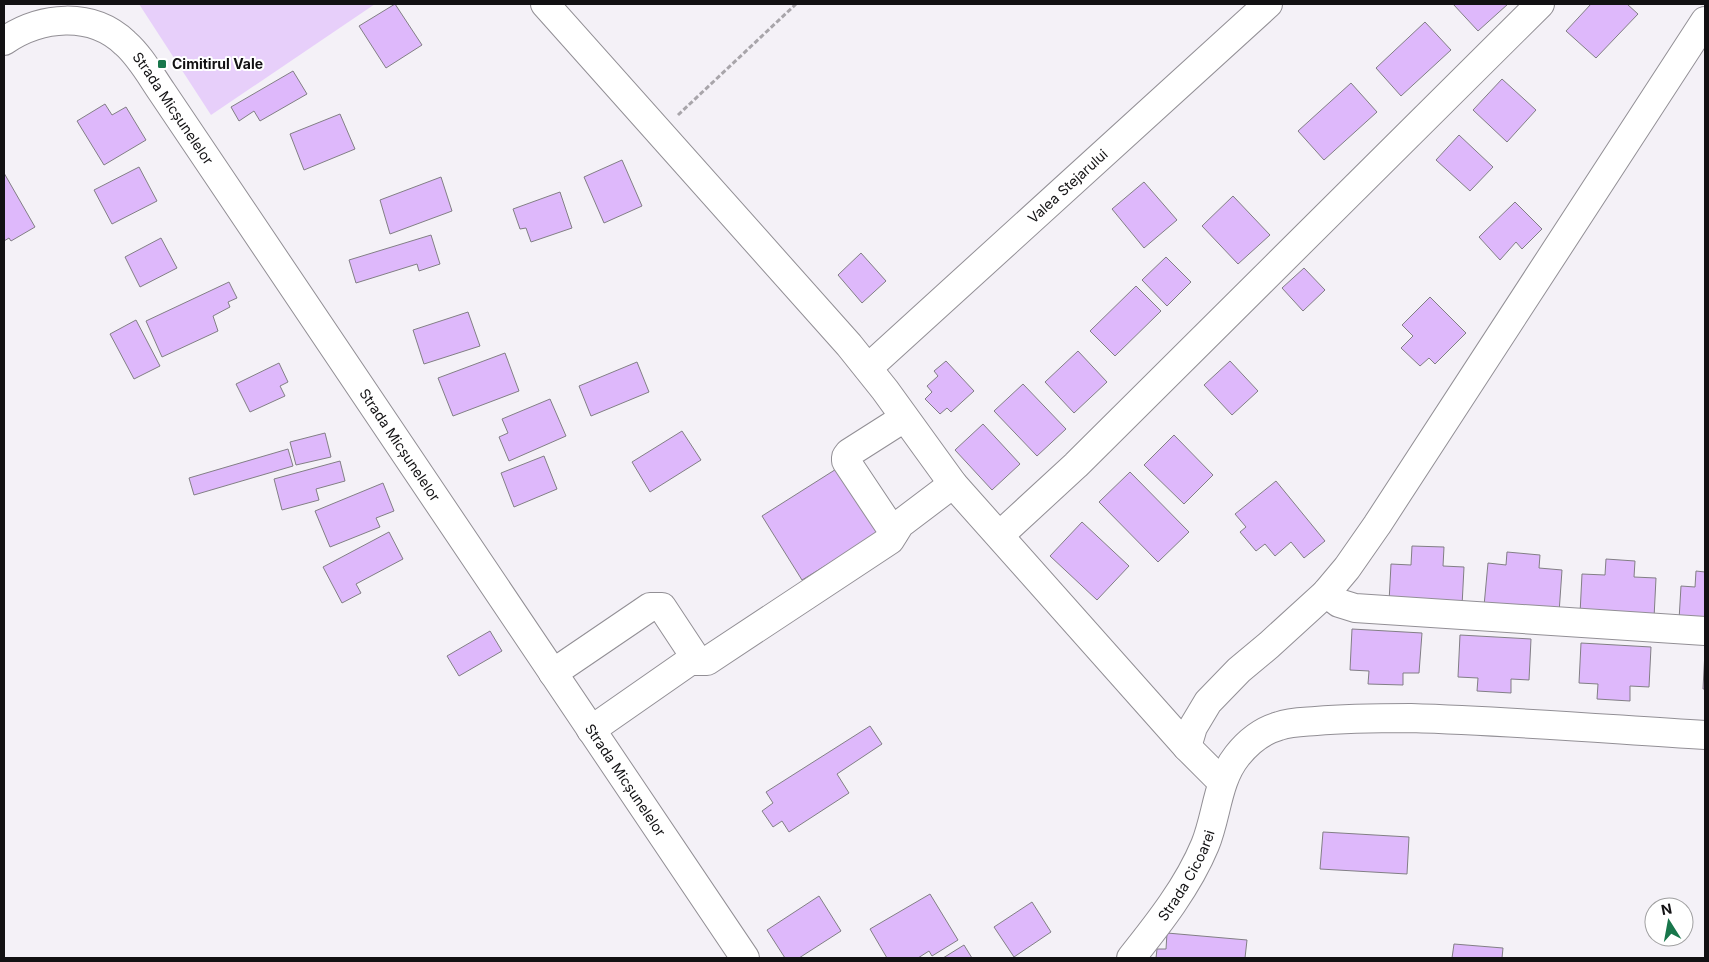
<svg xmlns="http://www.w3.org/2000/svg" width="1709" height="962" font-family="Inter,sans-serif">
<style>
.green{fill:#e7cffa}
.building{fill:#deb8fb;stroke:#827f85}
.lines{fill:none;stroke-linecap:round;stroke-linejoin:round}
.minor-casing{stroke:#928f95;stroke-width:30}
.path{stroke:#a8a5aa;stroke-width:3;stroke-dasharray:5 2.5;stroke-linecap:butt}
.minor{stroke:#fff;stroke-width:28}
.poi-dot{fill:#18764b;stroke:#fff;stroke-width:2}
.labels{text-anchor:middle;stroke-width:4;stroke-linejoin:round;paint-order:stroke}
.poi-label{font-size:14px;font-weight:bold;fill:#121113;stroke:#fff;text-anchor:start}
.street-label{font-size:14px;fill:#121113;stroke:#fff}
</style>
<rect width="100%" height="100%" fill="#f4f1f7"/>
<path class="green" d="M 139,4 L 375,4 L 211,115 Z"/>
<g class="building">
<path d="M 395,4 L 422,45 L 386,68 L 359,26 Z"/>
<path d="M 1453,4 L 1508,4 L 1478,31 Z"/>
<path d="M 1591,4 L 1627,4 L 1638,14 L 1596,58 L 1566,31 Z"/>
<path d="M 1425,22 L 1451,50 L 1401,96 L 1376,68 Z"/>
<path d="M 293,71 L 307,94 L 260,121 L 254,111 L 239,121 L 231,107 Z"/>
<path d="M 1502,79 L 1536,110 L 1507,142 L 1473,110 Z"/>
<path d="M 1351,83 L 1377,112 L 1324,160 L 1298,131 Z"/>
<path d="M 105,104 L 112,115 L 126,107 L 146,140 L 104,165 L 77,121 Z"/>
<path d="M 340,114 L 355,149 L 304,170 L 290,134 Z"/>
<path d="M 1459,135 L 1493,167 L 1470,191 L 1436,160 Z"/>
<path d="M 622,160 L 642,206 L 604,223 L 584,177 Z"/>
<path d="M 139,167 L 157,201 L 112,224 L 94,190 Z"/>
<path d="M 4,173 L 35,227 L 11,241 L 9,238 L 4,241 Z"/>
<path d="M 441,177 L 452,211 L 390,234 L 380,200 Z"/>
<path d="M 1144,182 L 1177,220 L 1144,248 L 1112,209 Z"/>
<path d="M 560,192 L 572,228 L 531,242 L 526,228 L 520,229 L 513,209 Z"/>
<path d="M 1233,196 L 1270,235 L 1238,264 L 1202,226 Z"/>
<path d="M 1515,202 L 1542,229 L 1522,249 L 1516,242 L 1500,260 L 1479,237 Z"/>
<path d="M 431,235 L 440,264 L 419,271 L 417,264 L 356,283 L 349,260 Z"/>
<path d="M 161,238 L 177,268 L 140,287 L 125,257 Z"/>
<path d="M 861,253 L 886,281 L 862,303 L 838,275 Z"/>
<path d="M 1166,257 L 1191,282 L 1167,306 L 1142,280 Z"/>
<path d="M 1304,268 L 1325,290 L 1303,311 L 1282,288 Z"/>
<path d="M 229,282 L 237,298 L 228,302 L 230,307 L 213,316 L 218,331 L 162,357 L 146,321 Z"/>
<path d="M 1136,286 L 1161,311 L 1115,356 L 1090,331 Z"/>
<path d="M 1430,297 L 1466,333 L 1435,364 L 1429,358 L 1420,366 L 1401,348 L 1413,336 L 1402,325 Z"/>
<path d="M 468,312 L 480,346 L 424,364 L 413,330 Z"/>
<path d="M 136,320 L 160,366 L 134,379 L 110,334 Z"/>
<path d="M 1078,351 L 1107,382 L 1074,413 L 1045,382 Z"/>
<path d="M 505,353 L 519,391 L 453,416 L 438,378 Z"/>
<path d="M 946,361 L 974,391 L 951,412 L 947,408 L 940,414 L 925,399 L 932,392 L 927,386 L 938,376 L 934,371 Z"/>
<path d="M 1230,361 L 1258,391 L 1232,415 L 1204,385 Z"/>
<path d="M 637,362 L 649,392 L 591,416 L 579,386 Z"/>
<path d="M 279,363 L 288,382 L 280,386 L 285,396 L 250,412 L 236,384 Z"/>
<path d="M 1023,384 L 1066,429 L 1037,456 L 994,411 Z"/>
<path d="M 550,399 L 566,436 L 509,461 L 499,437 L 508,433 L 502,419 Z"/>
<path d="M 983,424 L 1020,464 L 992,490 L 955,450 Z"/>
<path d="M 682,431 L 701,460 L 650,492 L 632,462 Z"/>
<path d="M 325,433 L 331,457 L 296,465 L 290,442 Z"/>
<path d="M 1174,435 L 1213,475 L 1184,504 L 1144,465 Z"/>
<path d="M 288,449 L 293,466 L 194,495 L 189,478 Z"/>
<path d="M 544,456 L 557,489 L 514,507 L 501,473 Z"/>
<path d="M 340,461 L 345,481 L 316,489 L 319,500 L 282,510 L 274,479 Z"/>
<path d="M 841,466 L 882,531 L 802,580 L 762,516 Z"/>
<path d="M 1130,472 L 1189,532 L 1158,562 L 1099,502 Z"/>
<path d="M 1276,481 L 1325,541 L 1304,558 L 1291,542 L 1275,556 L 1265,544 L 1256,551 L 1240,532 L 1246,527 L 1235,514 Z"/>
<path d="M 383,483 L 394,511 L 376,518 L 380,527 L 330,547 L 315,511 Z"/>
<path d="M 1082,522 L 1129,566 L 1097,600 L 1050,556 Z"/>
<path d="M 389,532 L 403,559 L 356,584 L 361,593 L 342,603 L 323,567 Z"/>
<path d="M 1412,546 L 1444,547 L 1443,566 L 1464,567 L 1462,606 L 1389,602 L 1391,564 L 1411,565 Z"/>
<path d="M 1507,552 L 1540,555 L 1539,568 L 1562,570 L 1559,613 L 1484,606 L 1488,563 L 1506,565 Z"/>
<path d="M 1606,559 L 1635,561 L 1634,577 L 1656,578 L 1654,618 L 1580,614 L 1582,574 L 1605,575 Z"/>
<path d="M 1696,571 L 1705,572 L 1705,622 L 1679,620 L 1681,586 L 1695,587 Z"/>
<path d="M 1352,629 L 1422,633 L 1419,673 L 1403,673 L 1403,685 L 1368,684 L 1369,671 L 1350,670 Z"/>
<path d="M 490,631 L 502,651 L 459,676 L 447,656 Z"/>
<path d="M 1460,635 L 1531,639 L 1529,680 L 1511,679 L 1511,693 L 1477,691 L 1478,678 L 1458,677 Z"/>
<path d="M 1581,643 L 1651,647 L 1649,687 L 1630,686 L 1630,701 L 1597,699 L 1598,684 L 1579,683 Z"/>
<path d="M 1705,651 L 1705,689 L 1703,689 Z"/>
<path d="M 870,726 L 882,744 L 837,774 L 849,793 L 789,832 L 782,821 L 773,827 L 762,811 L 773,803 L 766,792 Z"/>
<path d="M 1323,832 L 1409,837 L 1407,874 L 1320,869 Z"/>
<path d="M 930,894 L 958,940 L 932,956 L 929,951 L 918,958 L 887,958 L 870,929 Z"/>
<path d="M 819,896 L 841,931 L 799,958 L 785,958 L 767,930 Z"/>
<path d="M 1032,902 L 1051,932 L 1014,957 L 994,927 Z"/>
<path d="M 1167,933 L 1247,940 L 1245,958 L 1156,958 L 1157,949 L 1166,949 Z"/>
<path d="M 1454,944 L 1503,948 L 1502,958 L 1452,958 Z"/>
<path d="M 964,945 L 972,958 L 943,958 Z"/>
</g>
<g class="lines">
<g class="minor-casing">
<g id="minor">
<path d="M 545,4 L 849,345 L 885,390 L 953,484 L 1187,747 L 1222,782"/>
<path id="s1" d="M 4,41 C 41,16 91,11 125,43 C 140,56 151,76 162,92 L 745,958"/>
<path id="s2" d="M 868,368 L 1268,4"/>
<path d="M 894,533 L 846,461 L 846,457 L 849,453 L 904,418"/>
<path d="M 1000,535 L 1076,465 L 1540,4"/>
<path d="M 1326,593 L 1339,603 L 1355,608 L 1705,631"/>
<path d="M 553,673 L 650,607 L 662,607 L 697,660"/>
<path d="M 591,730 L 690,661 L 707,661 L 890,540 L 900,524 L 953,484"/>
<path d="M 1187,747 L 1193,727 L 1208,702 L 1239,670 L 1269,645 L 1326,593 L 1347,568 L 1377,525 L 1705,21"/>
<path id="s3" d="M 1131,958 C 1159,923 1188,886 1205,845 C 1217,816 1217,781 1237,756 C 1248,742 1261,731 1279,726 C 1290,722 1304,722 1316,721 C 1348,718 1379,718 1411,718 C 1509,721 1607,729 1705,735"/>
</g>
</g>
<path class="path" d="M 678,115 L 796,4"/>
<use href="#minor" class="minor"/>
</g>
<rect class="poi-dot" x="157" y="59" width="10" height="10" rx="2.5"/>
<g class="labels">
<g class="poi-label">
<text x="172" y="69">Cimitirul Vale</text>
</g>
<g class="street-label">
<text dy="5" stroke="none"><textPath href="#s1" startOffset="212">Strada Micșunelelor</textPath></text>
<text dy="5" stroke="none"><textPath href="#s2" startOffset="270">Valea Stejarului</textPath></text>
<text dy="5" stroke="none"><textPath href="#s1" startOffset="618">Strada Micșunelelor</textPath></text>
<text dy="5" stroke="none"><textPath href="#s1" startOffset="1022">Strada Micșunelelor</textPath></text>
<text dy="5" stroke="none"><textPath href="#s3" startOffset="100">Strada Cicoarei</textPath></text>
</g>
</g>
<rect width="1709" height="962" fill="none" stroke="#121113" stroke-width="10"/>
<g transform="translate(1669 922) rotate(349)"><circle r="24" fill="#ffffff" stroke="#a0a0a1"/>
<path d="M0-4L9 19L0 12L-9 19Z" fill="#18764b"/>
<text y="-8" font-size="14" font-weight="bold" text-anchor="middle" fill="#121113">N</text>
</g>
</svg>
